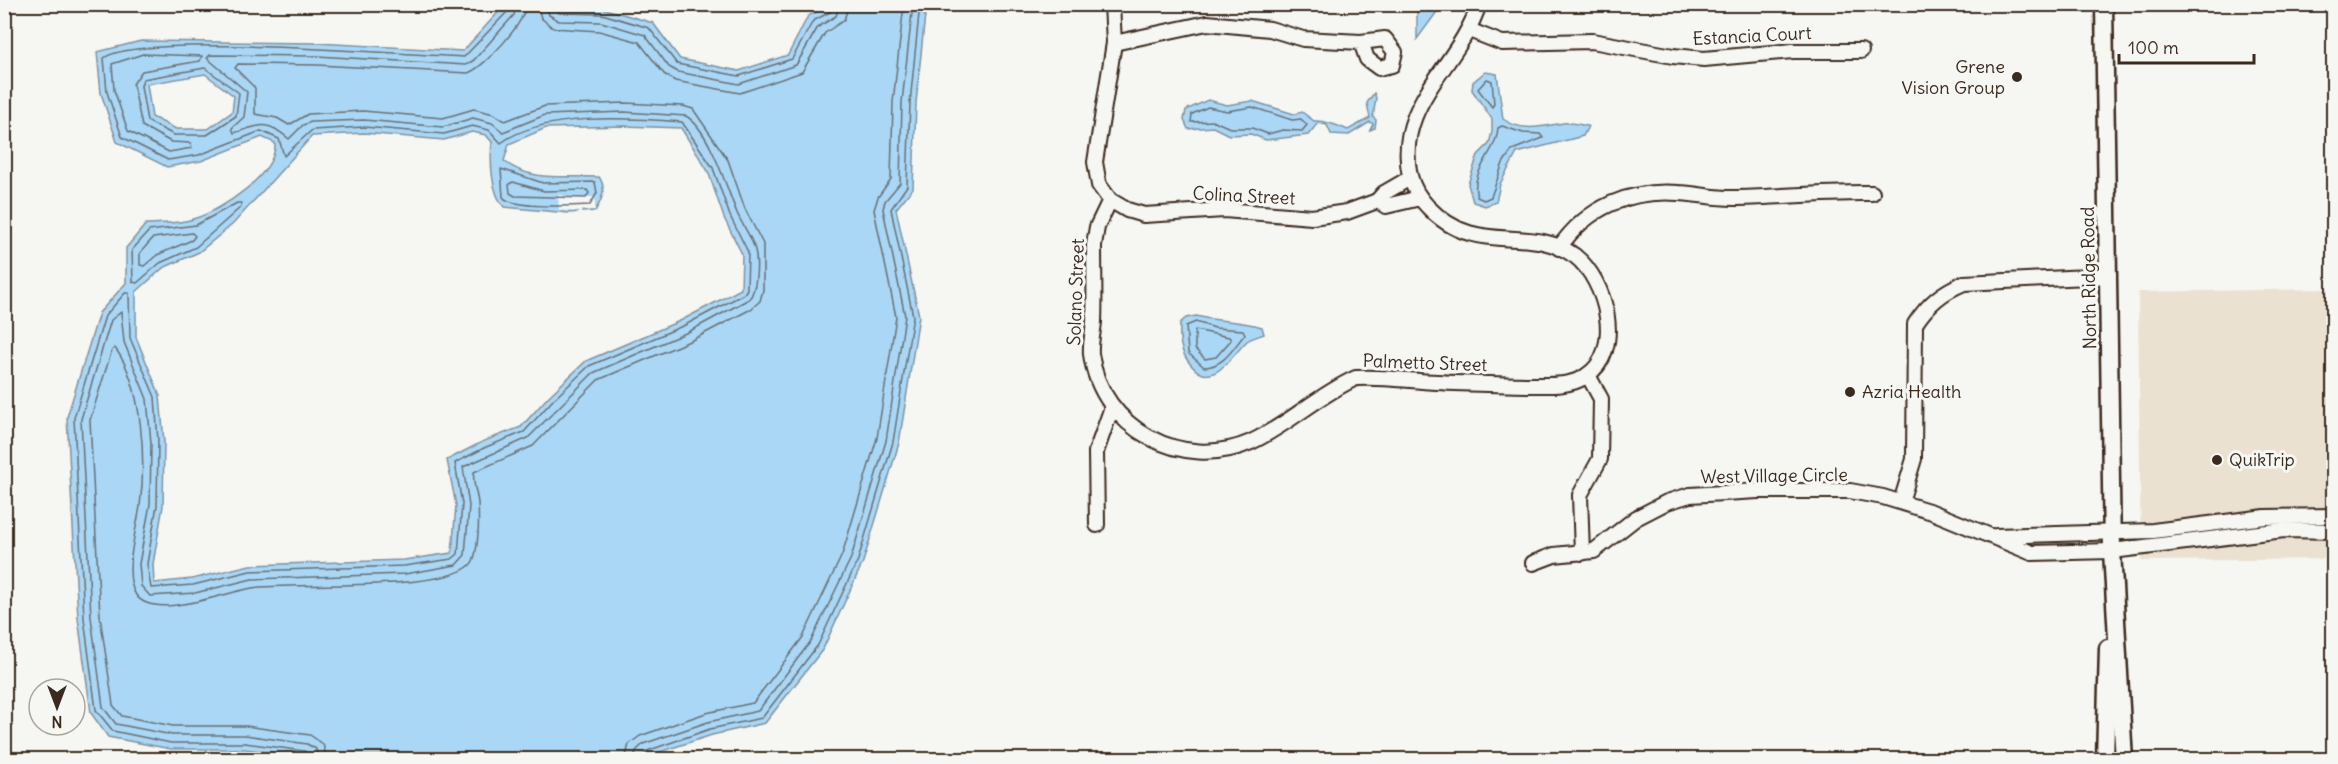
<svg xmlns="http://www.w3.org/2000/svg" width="2338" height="764" font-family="Delius,sans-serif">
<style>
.built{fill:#eae1d0}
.water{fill:#aad7f6;stroke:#7e92a0;stroke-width:1.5;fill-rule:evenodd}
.pier{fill:#f6f6f2}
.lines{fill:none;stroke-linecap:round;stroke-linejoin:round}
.shore{stroke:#676f74;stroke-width:1.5}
.minor-casing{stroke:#3b2a1e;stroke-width:18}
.major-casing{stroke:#3b2a1e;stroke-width:21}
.minor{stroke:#f6f6f2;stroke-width:14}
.major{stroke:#f6f6f2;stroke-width:16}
.poi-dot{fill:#3b2a1e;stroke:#f6f6f2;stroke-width:2}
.labels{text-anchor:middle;stroke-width:6;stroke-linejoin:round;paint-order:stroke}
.street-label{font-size:18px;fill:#3b2a1e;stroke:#f6f6f2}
.poi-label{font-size:18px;fill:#3b2a1e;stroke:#f6f6f2;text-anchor:start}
</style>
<rect width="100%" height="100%" fill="#f6f6f2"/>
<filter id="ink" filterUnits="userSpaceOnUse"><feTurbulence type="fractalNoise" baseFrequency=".0167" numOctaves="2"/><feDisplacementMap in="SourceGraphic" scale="12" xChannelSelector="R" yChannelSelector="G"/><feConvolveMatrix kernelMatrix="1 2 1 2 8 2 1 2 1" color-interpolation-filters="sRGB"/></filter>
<g filter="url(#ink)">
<path class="built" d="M 2333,289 L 2333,559 L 2141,561 L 2138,292 Z"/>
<g class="water">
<path d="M 831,5 L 926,5 L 916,103 L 913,188 L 896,209 L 919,316 L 899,443 L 863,562 L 823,649 L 765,723 L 712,735 L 635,760 L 326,760 L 245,749 L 171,749 L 108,737 L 91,713 L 78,618 L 67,417 L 99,313 L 126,283 L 126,248 L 146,224 C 161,223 179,224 193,219 C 221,211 277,174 275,143 L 262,137 L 201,161 L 167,167 L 117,142 L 101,93 L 97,52 L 141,41 L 317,43 L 463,51 L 504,6 L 602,8 L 653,23 L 680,59 L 739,71 L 788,55 L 808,16 ZM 205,74 L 234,96 L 232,112 L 208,129 L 176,129 L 152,117 L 147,84 ZM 624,126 L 681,128 L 708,171 L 724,218 L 742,254 L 741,289 L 682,320 L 586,361 L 549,396 L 521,427 L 484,441 L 447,460 L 456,505 L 452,553 L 404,560 L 250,565 L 192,579 L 154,583 L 153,564 L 163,506 L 164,442 L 160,396 L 136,337 L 136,292 L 163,268 L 199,252 L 233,224 L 312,136 L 364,133 L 444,140 L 472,132 L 486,135 L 492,142 C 490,161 491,193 504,207 L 568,213 L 595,211 C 602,200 607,188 599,177 C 567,175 531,183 504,161 L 509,144 L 546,128 Z"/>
<path d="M 1417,5 L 1442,5 L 1417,39 Z"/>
<path d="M 1485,72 L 1497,74 L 1503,119 C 1523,133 1542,126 1564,123 C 1571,122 1580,125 1588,126 L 1583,136 L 1517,153 L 1500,184 L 1496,202 L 1485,206 L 1473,202 L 1468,184 L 1478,155 L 1489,144 L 1492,132 L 1492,119 L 1472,90 L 1473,82 Z"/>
<path d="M 1374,93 L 1376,98 L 1373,117 L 1376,120 L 1375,128 L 1370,130 L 1373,124 L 1370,122 L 1349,135 L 1331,134 L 1327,125 L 1318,123 L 1308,135 L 1266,140 L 1251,134 L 1229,135 L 1213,127 L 1188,129 L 1184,120 L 1186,110 L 1208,100 L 1227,105 L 1252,101 L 1294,114 L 1302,112 L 1314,121 C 1325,120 1337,125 1348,130 L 1370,118 L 1367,103 Z"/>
<path d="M 1196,316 C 1218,322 1240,320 1262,327 L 1264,334 C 1259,336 1251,338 1247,341 C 1233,354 1213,391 1192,366 C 1180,353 1179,340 1180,323 L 1186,318 Z"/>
</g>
<path class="pier" d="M 558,195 L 563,195 L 563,198 L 595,197 L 595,210 L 582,210 L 580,215 L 579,212 L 559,210 Z"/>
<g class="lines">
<g class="shore">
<path d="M 537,4 L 541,18 L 553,28 L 599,31 L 639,42 L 664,74 L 675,81 L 740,93 L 802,72 L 825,33 L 844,20 L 849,4"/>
<path d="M 546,4 L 549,15 L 559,21 L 601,22 L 645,35 L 669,67 L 678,72 L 739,84 L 796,65 L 818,27 L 836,16 L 840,4"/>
<path d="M 554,4 L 559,13 L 602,14 L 649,28 L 677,64 L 739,76 L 792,59 L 813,21 L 830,12 L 832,4"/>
<path d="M 143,54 L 202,56 L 200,61 L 142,71 L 133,84 L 142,126 L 171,142 L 191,143 L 192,148 L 169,152 L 128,131 L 114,90 L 112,64 Z"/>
<path d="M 205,68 L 239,93 L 236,116 L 207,135 L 174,135 L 147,121 L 141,86 L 143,79 Z"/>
<path d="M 1487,79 L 1492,81 L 1494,104 L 1492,107 L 1478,89 Z"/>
<path d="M 1208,107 L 1227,111 L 1252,107 L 1292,120 L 1301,119 L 1307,125 L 1302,131 L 1283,130 L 1268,134 L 1252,128 L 1230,128 L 1214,121 L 1191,122 L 1192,114 Z"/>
<path d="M 1502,126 L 1523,133 L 1540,134 L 1543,138 L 1512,150 L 1503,163 L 1491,197 L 1484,200 L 1477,197 C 1469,170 1497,153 1498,128 Z"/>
<path d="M 501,169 L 543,183 L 595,182 L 597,193 L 590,205 C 573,206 512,209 503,197 Z"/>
<path d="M 513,182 L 544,191 L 587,190 L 589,193 L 586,198 L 515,196 L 510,193 L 509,184 Z"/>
<path d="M 237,203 L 241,203 L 241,207 L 196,247 L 160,263 L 137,283 L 133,282 L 132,250 L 149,231 L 196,225 Z"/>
<path d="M 192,233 L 195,236 L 192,240 L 157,255 L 144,266 L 140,265 L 140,253 L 153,238 Z"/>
<path d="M 1196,322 L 1215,328 L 1243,330 L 1245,334 C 1234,347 1224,367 1204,367 L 1188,353 L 1186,326 Z"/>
<path d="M 1195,330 L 1229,337 L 1231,340 L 1216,357 L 1205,359 L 1195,349 Z"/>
<path d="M 311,760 L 309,754 L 304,751 L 245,743 L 171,743 L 113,731 L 96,710 L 84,618 L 74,418 L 105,316 L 125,293 L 129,293 L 130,338 L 155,397 L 158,442 L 157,505 L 147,564 L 151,588 L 193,585 L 250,571 L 404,566 L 452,559 L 458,554 L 462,504 L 455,463 L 486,447 L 524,432 L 553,400 L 589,366 L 685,325 L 744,294 L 747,289 L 748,252 L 730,216 L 713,168 L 682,122 C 632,118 541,112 501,143 L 489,130 L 472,126 L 444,134 L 364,127 L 312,130 L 284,156 L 279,139 L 261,131 L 199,155 L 168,160 L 122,137 L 107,92 L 104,58 C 138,32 406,55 464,57 L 508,11 L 510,4"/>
<path d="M 318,760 L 316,749 L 307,744 L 245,735 L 172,735 L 116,724 L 103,707 L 91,617 L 81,419 L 111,320 L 121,312 L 124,342 L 147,399 L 151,443 L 150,504 L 139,564 L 141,586 L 150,596 L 195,593 L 252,579 L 405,574 L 456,565 L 465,555 L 469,506 L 463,467 L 528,438 L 593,373 L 688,332 L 749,299 C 757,290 758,262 755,250 C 752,237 742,225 737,213 C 726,187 710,130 686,116 L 624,112 L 545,115 L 503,132 L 492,123 L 473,118 L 443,127 L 364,120 L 311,122 L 303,125 L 289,139 C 266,119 261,125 234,133 L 232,128 L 244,117 L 247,92 L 207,58 L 210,55 L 317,56 L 466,65 L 474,60 L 514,15 L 517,4"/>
<path d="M 327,760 L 323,744 L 310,735 L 246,726 L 173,726 L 122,716 L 113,705 L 100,616 L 90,420 L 112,350 L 115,348 C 143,385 146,461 140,506 C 137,529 122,574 136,595 C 153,621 227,592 252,588 C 290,582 458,593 473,561 C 479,547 479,518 478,503 C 477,493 472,482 474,472 L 533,446 L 598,380 L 692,340 L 751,309 L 760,301 L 763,290 L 763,244 L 745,209 L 728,160 L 693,109 L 683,106 L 625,103 L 545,106 L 505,121 L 494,114 L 474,109 L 443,118 L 363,111 L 308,114 L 289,125 L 277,118 L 255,114 L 255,88 L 235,68 L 238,64 L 317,65 L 468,73 C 484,68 526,22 526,4"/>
<path d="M 625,760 L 629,744 L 640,736 L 706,713 L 753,703 L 803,637 L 842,555 L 877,438 L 896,317 L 874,210 L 878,197 L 891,179 L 893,102 L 904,4"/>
<path d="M 634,760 L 636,751 L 643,744 L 708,722 L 758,711 L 811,641 L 851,558 L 886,441 L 905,316 L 883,209 L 885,201 L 900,183 L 902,102 L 913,4"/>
<path d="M 642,760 L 647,751 L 710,729 L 762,718 L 818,645 L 858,560 L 893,442 L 913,316 L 891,209 L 907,186 L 910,103 L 920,4"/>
</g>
<g class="minor-casing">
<g id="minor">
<path d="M 1112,4 L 1114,43 L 1095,162 L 1099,185 L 1110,200 L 1127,210 L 1144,215 L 1224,210 L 1312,217 L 1347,212 L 1377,201"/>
<path d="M 1469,30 L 1502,43 L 1592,41 L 1673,56 L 1704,59 L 1793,51 L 1861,51"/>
<path d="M 1114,43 L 1207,23 L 1270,29 L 1303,39 L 1361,42 L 1367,59 L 1379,68 L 1392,65 L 1395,52 L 1385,39 L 1361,42"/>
<path d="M 1410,178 L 1384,193 L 1377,201 L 1386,206 L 1420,198"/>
<path d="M 1110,200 L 1097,227 L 1094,245 C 1094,270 1095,297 1094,322 C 1093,333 1090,344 1091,354 C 1101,429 1183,472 1251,442 C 1288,425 1318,395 1356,378 C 1383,376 1410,381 1437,382 C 1468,384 1498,384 1528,385 C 1547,385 1570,387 1586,376 C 1625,351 1606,280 1575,256 C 1529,222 1477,259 1428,207 C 1420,199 1413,188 1410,176 C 1394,103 1459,67 1479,4"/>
<path d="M 1559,248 C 1587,207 1630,189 1679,193 C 1698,194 1718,199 1738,198 C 1783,197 1827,192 1872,193"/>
<path d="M 1901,502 L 1914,459 L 1915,324 C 1928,304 1942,292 1964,283 L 2109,276"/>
<path d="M 1097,525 L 1096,452 L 1112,407"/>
<path d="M 1996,536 L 2153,531 L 2265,517 L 2334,516"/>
<path d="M 1582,553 L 1580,495 L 1600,459 L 1601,399 L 1588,375"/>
<path d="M 1533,563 L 1554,555 L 1594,551 L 1636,518 L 1667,502 L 1690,495 L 1758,491 L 1850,491 L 1883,497 L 1932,512 L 2032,553 L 2112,551 L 2284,530 L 2334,531"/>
</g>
</g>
<g class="major-casing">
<g id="major">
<path d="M 2104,4 L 2112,551 L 2124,760"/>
<path d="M 2105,760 L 2108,648"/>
</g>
</g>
<use href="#minor" class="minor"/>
<use href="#major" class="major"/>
</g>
</g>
<g class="poi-dot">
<circle cx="2017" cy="77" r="6"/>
<circle cx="1850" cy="392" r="6"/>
<circle cx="2217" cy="460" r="6"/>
</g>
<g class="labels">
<g class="street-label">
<text transform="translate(1752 36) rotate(-3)" y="6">Estancia Court</text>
<text transform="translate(1244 196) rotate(3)" y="6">Colina Street</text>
<text transform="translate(2089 278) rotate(-91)" y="6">North Ridge Road</text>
<text transform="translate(1076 292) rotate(-88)" y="6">Solano Street</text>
<text transform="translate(1425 363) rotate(2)" y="6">Palmetto Street</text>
<text transform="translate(1774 476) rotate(-1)" y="6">West Village Circle</text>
</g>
<g class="poi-label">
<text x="2005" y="73" text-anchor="end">Grene<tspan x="2005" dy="21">Vision Group</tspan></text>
<text x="1862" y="398">Azria Health</text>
<text x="2229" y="466">QuikTrip</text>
</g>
</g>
<rect width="2338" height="764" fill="none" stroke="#f6f6f2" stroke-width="24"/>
<rect x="12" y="12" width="2314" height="740" fill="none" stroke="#3b2a1e" stroke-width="2" filter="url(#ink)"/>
<g transform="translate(57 707) rotate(180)"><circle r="28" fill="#f6f6f2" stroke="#aba49d" stroke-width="1.5"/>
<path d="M0-4.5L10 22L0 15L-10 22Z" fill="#3b2a1e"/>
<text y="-9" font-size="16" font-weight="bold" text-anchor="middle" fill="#3b2a1e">N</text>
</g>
<path d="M2119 54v9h135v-9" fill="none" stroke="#3b2a1e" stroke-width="3"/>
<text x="2128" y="54" font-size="18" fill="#3b2a1e" stroke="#f6f6f2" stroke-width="4.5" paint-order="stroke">100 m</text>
</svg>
